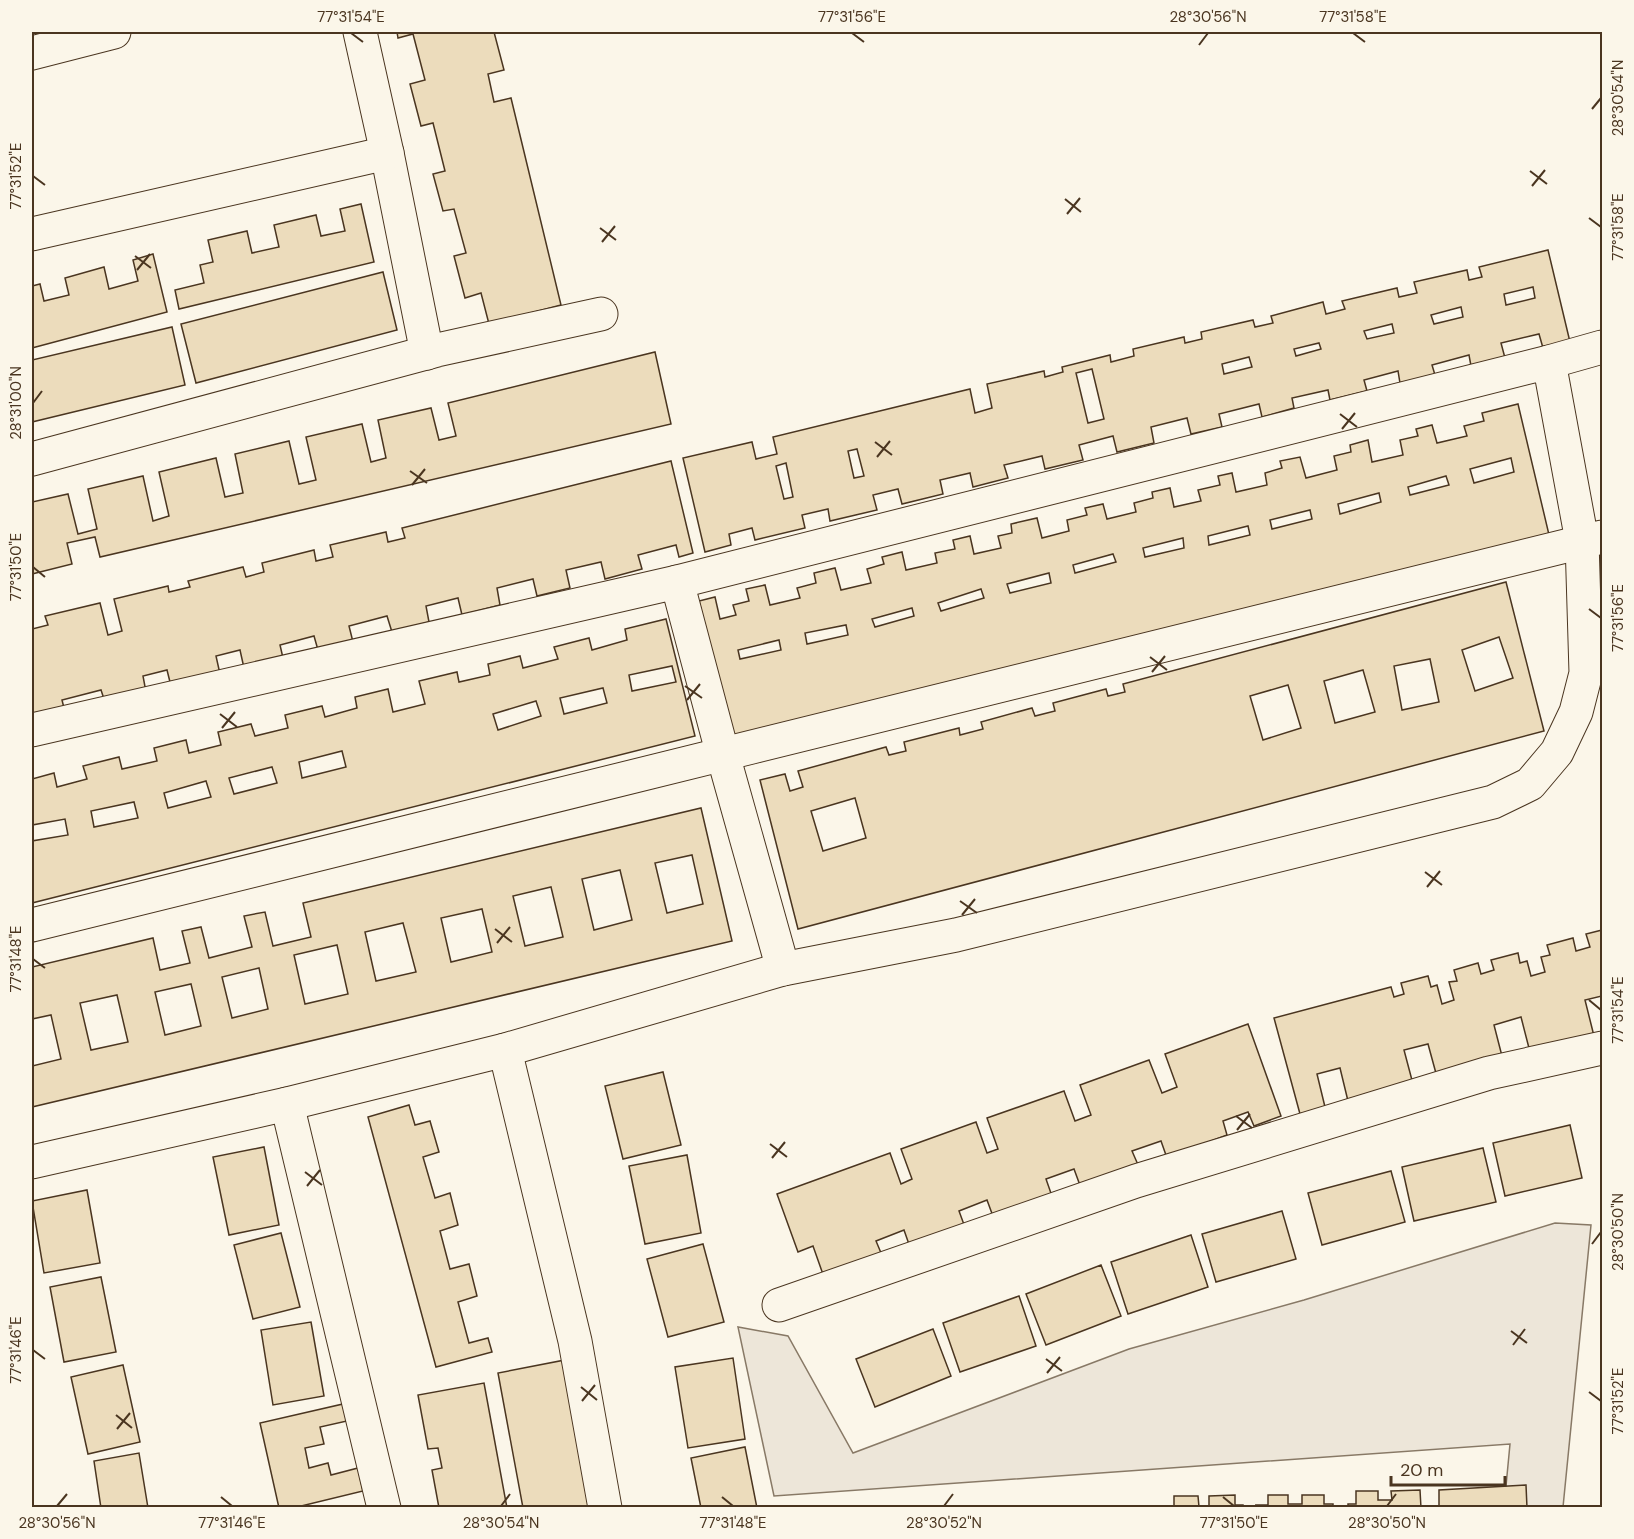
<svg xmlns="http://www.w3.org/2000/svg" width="1634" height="1539" font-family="'DM Sans',sans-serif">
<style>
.green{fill:#ede6d9;stroke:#887966;stroke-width:1.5}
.building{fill:#ecdcbc;stroke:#4a3520;stroke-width:1.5;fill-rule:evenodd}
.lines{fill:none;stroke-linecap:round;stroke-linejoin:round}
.minor-casing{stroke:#4a3520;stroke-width:35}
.minor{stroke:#fbf6e9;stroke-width:33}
.ticks{fill:none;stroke:#4a3520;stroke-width:2}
.neatline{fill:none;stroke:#4a3520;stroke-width:2}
.ticks-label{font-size:15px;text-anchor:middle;fill:#4a3520}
</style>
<rect width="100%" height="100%" fill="#fbf6e9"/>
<path class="green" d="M 1555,1223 L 1591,1225 L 1563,1507 L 1504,1507 L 1510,1444 L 774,1496 L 738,1327 L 788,1336 L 853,1453 L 1129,1349 L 1304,1300 Z"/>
<g class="building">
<path d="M 397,32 L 494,32 L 504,70 L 488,74 L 494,102 L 511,98 L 561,305 L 489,324 L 481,293 L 465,298 L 454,256 L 466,253 L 454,209 L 443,211 L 433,174 L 445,171 L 433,123 L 421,126 L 410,84 L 425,80 L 413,34 L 398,38 Z"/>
<path d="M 361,204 L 374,262 L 179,309 L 175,290 L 204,283 L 200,265 L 213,262 L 208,240 L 247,231 L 252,253 L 279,247 L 274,225 L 316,215 L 321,236 L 345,231 L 340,209 Z"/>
<path d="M 1548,250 L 1570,342 L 1543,348 L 1539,334 L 1501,343 L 1505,358 L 1471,366 L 1469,355 L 1432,365 L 1435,375 L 1400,383 L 1398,371 L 1364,380 L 1367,391 L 1330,400 L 1328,390 L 1292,398 L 1294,408 L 1262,417 L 1259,404 L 1219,414 L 1222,427 L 1191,434 L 1187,418 L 1151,427 L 1154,443 L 1117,452 L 1113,436 L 1079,445 L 1083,460 L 1045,469 L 1042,456 L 1004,465 L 1008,478 L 973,487 L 970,473 L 940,480 L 943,494 L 902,504 L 898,489 L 873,495 L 877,510 L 830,521 L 828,509 L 802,515 L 805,528 L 755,540 L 752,528 L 729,534 L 731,545 L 705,552 L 683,458 L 752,442 L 756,459 L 777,454 L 773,437 L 970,389 L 975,413 L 992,408 L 987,384 L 1044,371 L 1045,377 L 1063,372 L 1062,367 L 1110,355 L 1111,362 L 1134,356 L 1133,349 L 1184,337 L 1185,343 L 1202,339 L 1201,332 L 1253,320 L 1255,327 L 1273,323 L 1271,316 L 1323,302 L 1326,314 L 1345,309 L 1342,301 L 1397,288 L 1399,297 L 1417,293 L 1414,282 L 1467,270 L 1469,280 L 1482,277 L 1479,267 ZM 1533,287 L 1535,298 L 1506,305 L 1504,294 ZM 1461,307 L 1463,317 L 1434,324 L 1431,315 ZM 1392,324 L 1394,333 L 1367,339 L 1364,331 ZM 1319,343 L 1321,349 L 1296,356 L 1294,349 ZM 1249,357 L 1252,367 L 1224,374 L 1222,364 ZM 1092,369 L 1104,419 L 1088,423 L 1076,373 ZM 857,449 L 864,476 L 854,478 L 848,451 ZM 786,463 L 793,497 L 784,499 L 776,466 Z"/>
<path d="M 153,254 L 167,312 L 32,348 L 32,286 L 40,284 L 44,301 L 69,295 L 65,278 L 104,267 L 109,289 L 138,281 L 133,260 Z"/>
<path d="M 383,272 L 397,330 L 196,383 L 181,324 Z"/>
<path d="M 172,327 L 185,385 L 32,422 L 32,360 Z"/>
<path d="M 655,352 L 671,424 L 100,557 L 95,537 L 67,543 L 72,564 L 32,574 L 32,502 L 68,494 L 78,534 L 97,529 L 88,489 L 143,476 L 153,521 L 169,516 L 159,472 L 216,458 L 225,497 L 243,493 L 235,454 L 289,441 L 299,484 L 316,480 L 306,437 L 362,424 L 371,462 L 386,458 L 378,420 L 431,408 L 439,440 L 456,436 L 448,403 Z"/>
<path d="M 1518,404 L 1550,539 L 731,736 L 699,601 L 715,597 L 720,619 L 736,615 L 733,605 L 749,601 L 746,589 L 765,585 L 770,605 L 800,598 L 797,588 L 816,583 L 814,573 L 835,568 L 841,590 L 871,583 L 867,569 L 884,564 L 882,557 L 902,552 L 906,570 L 937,563 L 935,553 L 955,549 L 953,540 L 970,536 L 974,554 L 1001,548 L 998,536 L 1012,533 L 1011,524 L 1037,518 L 1042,538 L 1069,531 L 1067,520 L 1087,515 L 1085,508 L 1103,504 L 1107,519 L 1136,512 L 1134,503 L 1153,498 L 1152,492 L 1170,488 L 1174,507 L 1201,501 L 1198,490 L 1220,485 L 1218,476 L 1232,473 L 1236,492 L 1267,485 L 1265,473 L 1282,468 L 1280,461 L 1300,457 L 1306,478 L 1337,470 L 1334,456 L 1351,452 L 1350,445 L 1368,440 L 1372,462 L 1403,455 L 1400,440 L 1418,436 L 1416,429 L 1432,425 L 1437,443 L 1467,436 L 1464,426 L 1484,421 L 1482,413 ZM 1511,458 L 1514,472 L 1474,483 L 1470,469 ZM 1446,476 L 1449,485 L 1410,495 L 1408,487 ZM 1379,493 L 1381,502 L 1340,514 L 1338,504 ZM 1310,510 L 1312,519 L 1272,529 L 1270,520 ZM 1248,526 L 1250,535 L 1209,545 L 1208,536 ZM 1183,538 L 1184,548 L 1145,557 L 1143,548 ZM 1113,554 L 1116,562 L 1075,573 L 1073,565 ZM 1049,573 L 1051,583 L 1010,593 L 1007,584 ZM 981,589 L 984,598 L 941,611 L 938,603 ZM 912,608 L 914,616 L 875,627 L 872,619 ZM 846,625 L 848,635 L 807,644 L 805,633 ZM 779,640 L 781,650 L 740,659 L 738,650 Z"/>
<path d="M 671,461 L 693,553 L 679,557 L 676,545 L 638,555 L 642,569 L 605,579 L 601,562 L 566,570 L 570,588 L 537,596 L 533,579 L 497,588 L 500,605 L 462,615 L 458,598 L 426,606 L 429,622 L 392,632 L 387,616 L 349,626 L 353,642 L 318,650 L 314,636 L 280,645 L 283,658 L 244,668 L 240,650 L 216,656 L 220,674 L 171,686 L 167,670 L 143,676 L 146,692 L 105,702 L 101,690 L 62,700 L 65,712 L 32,721 L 32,629 L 48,625 L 45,616 L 100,603 L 108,635 L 122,631 L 114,599 L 168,586 L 169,592 L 190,587 L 188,581 L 243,567 L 246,577 L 264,572 L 262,563 L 314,550 L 316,561 L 333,557 L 330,545 L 386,532 L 388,542 L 405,538 L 402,528 Z"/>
<path d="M 1506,582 L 1544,731 L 798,929 L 760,780 L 785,774 L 790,791 L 803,787 L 798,771 L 886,747 L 889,755 L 906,751 L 904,742 L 959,728 L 960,735 L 983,729 L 981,722 L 1032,708 L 1035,716 L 1055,711 L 1053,703 L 1106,689 L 1108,696 L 1125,692 L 1123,684 ZM 1499,637 L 1513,678 L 1475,691 L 1462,650 ZM 1430,659 L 1439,702 L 1402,710 L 1394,666 ZM 1363,670 L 1375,712 L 1335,723 L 1324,681 ZM 1288,685 L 1301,728 L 1263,740 L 1250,696 ZM 855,798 L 866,838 L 823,851 L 811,811 Z"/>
<path d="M 666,619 L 695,736 L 32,903 L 32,841 L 68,835 L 65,819 L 32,825 L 32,779 L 54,773 L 57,787 L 87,779 L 83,766 L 119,757 L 122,769 L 157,761 L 154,748 L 186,740 L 189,753 L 221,745 L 218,732 L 251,724 L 255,736 L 288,728 L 285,715 L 322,706 L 325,717 L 357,708 L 355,697 L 388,689 L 393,712 L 425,704 L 419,681 L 457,672 L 459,682 L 490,675 L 488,664 L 520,656 L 523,668 L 558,659 L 554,647 L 589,638 L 592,650 L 627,640 L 625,629 ZM 672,666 L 676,682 L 632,691 L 629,675 ZM 603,688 L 607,703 L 564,714 L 560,698 ZM 536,701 L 541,716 L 498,730 L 493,714 ZM 342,751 L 346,767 L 302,778 L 299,762 ZM 272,767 L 277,783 L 234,794 L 229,778 ZM 206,781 L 211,797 L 168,808 L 164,793 ZM 134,802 L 138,818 L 94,827 L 91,811 Z"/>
<path d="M 701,808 L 732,941 L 32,1107 L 32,1066 L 61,1059 L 51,1015 L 32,1019 L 32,967 L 153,938 L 160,970 L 190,963 L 182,931 L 201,927 L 209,958 L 252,947 L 244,916 L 265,912 L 273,946 L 311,937 L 303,903 ZM 692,855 L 703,904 L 667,913 L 655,863 ZM 620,870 L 632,920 L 594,930 L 582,879 ZM 551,887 L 563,937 L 525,946 L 513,896 ZM 482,909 L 492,952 L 451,962 L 441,918 ZM 403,923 L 416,972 L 376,981 L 365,932 ZM 337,945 L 348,994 L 305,1004 L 294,955 ZM 259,968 L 268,1009 L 232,1018 L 222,977 ZM 191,984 L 201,1026 L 165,1035 L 155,992 ZM 117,995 L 128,1042 L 91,1050 L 80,1003 Z"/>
<path d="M 1602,930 L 1602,996 L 1585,1000 L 1594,1036 L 1530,1052 L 1521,1017 L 1494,1025 L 1503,1060 L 1437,1077 L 1428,1044 L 1404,1050 L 1413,1084 L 1348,1101 L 1340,1068 L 1317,1074 L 1325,1107 L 1300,1114 L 1274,1018 L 1391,987 L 1394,997 L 1404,994 L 1401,983 L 1428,976 L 1431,987 L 1437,985 L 1442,1004 L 1454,1000 L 1449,982 L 1457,981 L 1454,970 L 1478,963 L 1481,974 L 1494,970 L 1491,960 L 1518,953 L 1520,963 L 1527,961 L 1531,976 L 1545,972 L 1541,957 L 1550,955 L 1547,945 L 1573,938 L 1576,951 L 1590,947 L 1586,934 Z"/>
<path d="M 1248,1024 L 1281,1116 L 1254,1126 L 1248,1112 L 1223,1121 L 1227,1135 L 1167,1158 L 1161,1141 L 1132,1151 L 1139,1167 L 1081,1188 L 1074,1169 L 1046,1179 L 1053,1199 L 994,1219 L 987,1200 L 959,1211 L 966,1230 L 911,1250 L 904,1230 L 876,1241 L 884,1260 L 825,1280 L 813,1246 L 798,1252 L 777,1194 L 890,1153 L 901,1184 L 912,1179 L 901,1149 L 976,1122 L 987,1153 L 998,1149 L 987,1118 L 1064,1091 L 1075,1121 L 1091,1115 L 1080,1085 L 1149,1060 L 1162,1093 L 1177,1087 L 1165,1054 Z"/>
<path d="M 663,1072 L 681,1145 L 623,1159 L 605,1086 Z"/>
<path d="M 409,1105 L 415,1125 L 430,1121 L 439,1152 L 423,1157 L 435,1198 L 450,1193 L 458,1225 L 440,1231 L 450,1269 L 469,1264 L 477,1296 L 458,1302 L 469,1343 L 488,1338 L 492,1352 L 436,1367 L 368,1117 Z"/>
<path d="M 1570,1125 L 1582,1178 L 1505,1196 L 1493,1143 Z"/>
<path d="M 264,1147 L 279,1225 L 229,1235 L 213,1157 Z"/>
<path d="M 1483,1148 L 1496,1202 L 1414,1221 L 1402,1167 Z"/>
<path d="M 687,1155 L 701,1233 L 645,1244 L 629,1166 Z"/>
<path d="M 1391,1171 L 1405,1222 L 1322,1245 L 1308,1193 Z"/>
<path d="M 87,1190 L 100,1263 L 44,1273 L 32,1201 Z"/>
<path d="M 1282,1211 L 1296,1259 L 1216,1282 L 1202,1234 Z"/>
<path d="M 281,1233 L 300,1307 L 253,1319 L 234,1245 Z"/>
<path d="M 1191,1235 L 1208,1287 L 1128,1314 L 1111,1262 Z"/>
<path d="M 703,1244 L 724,1322 L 668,1337 L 647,1259 Z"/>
<path d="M 1101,1265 L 1121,1316 L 1046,1345 L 1026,1294 Z"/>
<path d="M 101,1277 L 116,1352 L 64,1362 L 50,1287 Z"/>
<path d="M 1019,1296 L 1036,1346 L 960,1372 L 943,1323 Z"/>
<path d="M 311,1322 L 324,1396 L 273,1405 L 261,1330 Z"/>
<path d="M 933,1329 L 951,1376 L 875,1407 L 856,1359 Z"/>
<path d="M 733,1358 L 745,1439 L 688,1448 L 675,1367 Z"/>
<path d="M 565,1360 L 593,1508 L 523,1508 L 498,1373 Z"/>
<path d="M 123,1365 L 140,1442 L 88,1454 L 71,1377 Z"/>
<path d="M 484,1383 L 507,1508 L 439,1508 L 432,1470 L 442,1468 L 438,1448 L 428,1449 L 418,1395 Z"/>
<path d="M 343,1404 L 347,1421 L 320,1427 L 324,1444 L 305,1448 L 309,1468 L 328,1463 L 331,1475 L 358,1468 L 363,1491 L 293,1508 L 279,1508 L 260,1423 Z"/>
<path d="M 745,1447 L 757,1508 L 701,1508 L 691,1458 Z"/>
<path d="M 139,1453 L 148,1508 L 101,1508 L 94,1461 Z"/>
<path d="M 1526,1485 L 1527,1508 L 1439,1508 L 1439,1490 Z"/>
<path d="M 1420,1490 L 1421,1508 L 1348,1508 L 1348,1504 L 1356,1504 L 1356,1491 L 1378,1491 L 1378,1500 L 1392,1500 L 1391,1491 Z"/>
<path d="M 1235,1495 L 1235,1505 L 1243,1505 L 1243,1508 L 1166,1508 L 1166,1506 L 1174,1506 L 1174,1496 L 1198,1496 L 1199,1507 L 1209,1507 L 1209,1496 Z"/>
<path d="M 1268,1495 L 1288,1495 L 1288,1504 L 1302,1504 L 1302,1495 L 1324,1495 L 1324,1504 L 1333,1504 L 1333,1508 L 1257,1508 L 1256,1505 L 1268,1505 Z"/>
</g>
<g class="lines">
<g class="minor-casing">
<g id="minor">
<path d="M 360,32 L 387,153 L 427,353"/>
<path d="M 32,53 L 114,32"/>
<path d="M 32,234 L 387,153"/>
<path d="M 1549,362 L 1602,347"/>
<path d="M 32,459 L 437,350 L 601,314"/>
<path d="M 677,582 L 723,755 L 783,969"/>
<path d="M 32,730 L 677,582 L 1549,362 L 1582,541 L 1586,673 L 1576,712 L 1557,752 L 1530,784 L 1493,802 L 956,935 L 783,969 L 505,1050 L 287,1104 L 32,1162"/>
<path d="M 32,925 L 1602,537"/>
<path d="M 505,1050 L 575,1341 L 605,1508"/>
<path d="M 287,1104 L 384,1508"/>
<path d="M 779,1305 L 1136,1181 L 1489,1073 L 1602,1048"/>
</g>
</g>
<use href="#minor" class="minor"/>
</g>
<path class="ticks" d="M 351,33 L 363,42M 852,33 L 864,42M 1353,33 L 1365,42M 1199,45 L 1208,33M 1592,109 L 1601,98M 1530,171 L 1547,184M 33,176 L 45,185M 1532,186 L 1545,170M 1065,199 L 1081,212M 1067,214 L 1080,198M 1589,218 L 1601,227M 600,228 L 616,240M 602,242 L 615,226M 135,256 L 151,268M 137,270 L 150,254M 33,403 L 42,391M 1340,414 L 1357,427M 1342,429 L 1355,413M 875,442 L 892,455M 877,457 L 890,441M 410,471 L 427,483M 412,485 L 425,469M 33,567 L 45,577M 1589,609 L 1601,618M 1150,657 L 1167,670M 1152,672 L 1165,656M 685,686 L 702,698M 687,700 L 700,684M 220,714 L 237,727M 222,728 L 235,712M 1425,872 L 1442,885M 1427,887 L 1440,871M 960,901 L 977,913M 962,915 L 975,899M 495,929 L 512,942M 497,943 L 510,927M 33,959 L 45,968M 1589,1000 L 1601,1010M 1236,1116 L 1252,1128M 1237,1130 L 1250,1114M 770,1144 L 787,1157M 772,1158 L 785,1142M 305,1172 L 322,1185M 307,1186 L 320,1170M 1592,1244 L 1601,1232M 1511,1331 L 1527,1343M 1513,1345 L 1525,1329M 33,1350 L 45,1359M 1046,1359 L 1062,1371M 1047,1373 L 1060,1357M 581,1387 L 597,1400M 1589,1392 L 1601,1401M 582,1401 L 595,1385M 116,1415 L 132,1428M 117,1429 L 130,1413M 221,1497 L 232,1506M 722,1497 L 733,1506M 1223,1497 L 1234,1506M 57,1506 L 67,1494M 501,1506 L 510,1494M 944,1506 L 953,1494M 1387,1506 L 1396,1494"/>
<rect width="1634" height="1539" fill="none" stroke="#fbf6e9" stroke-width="66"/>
<path d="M1391 1476v9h114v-9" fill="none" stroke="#4a3520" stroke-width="3"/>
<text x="1400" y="1476" font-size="18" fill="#4a3520" stroke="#fbf6e9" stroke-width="4.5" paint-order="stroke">20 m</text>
<rect x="33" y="33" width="1568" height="1473" class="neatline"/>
<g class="ticks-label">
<text x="351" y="22">77°31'54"E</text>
<text x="852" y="22">77°31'56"E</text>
<text x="1208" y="22">28°30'56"N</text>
<text x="1353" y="22">77°31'58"E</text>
<text transform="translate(1618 98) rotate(-90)" y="5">28°30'54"N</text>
<text transform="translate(16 176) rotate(-90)" y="5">77°31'52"E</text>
<text transform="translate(1618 227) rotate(-90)" y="5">77°31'58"E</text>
<text transform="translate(16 403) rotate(-90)" y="5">28°31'00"N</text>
<text transform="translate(16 567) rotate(-90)" y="5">77°31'50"E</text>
<text transform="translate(1618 618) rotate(-90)" y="5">77°31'56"E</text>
<text transform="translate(16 959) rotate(-90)" y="5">77°31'48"E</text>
<text transform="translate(1618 1010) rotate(-90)" y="5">77°31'54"E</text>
<text transform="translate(1618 1232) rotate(-90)" y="5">28°30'50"N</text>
<text transform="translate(16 1350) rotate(-90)" y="5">77°31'46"E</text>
<text transform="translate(1618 1401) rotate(-90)" y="5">77°31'52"E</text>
<text x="57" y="1528">28°30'56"N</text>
<text x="232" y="1528">77°31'46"E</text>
<text x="501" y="1528">28°30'54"N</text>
<text x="733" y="1528">77°31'48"E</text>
<text x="944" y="1528">28°30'52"N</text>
<text x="1234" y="1528">77°31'50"E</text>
<text x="1387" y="1528">28°30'50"N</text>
</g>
</svg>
